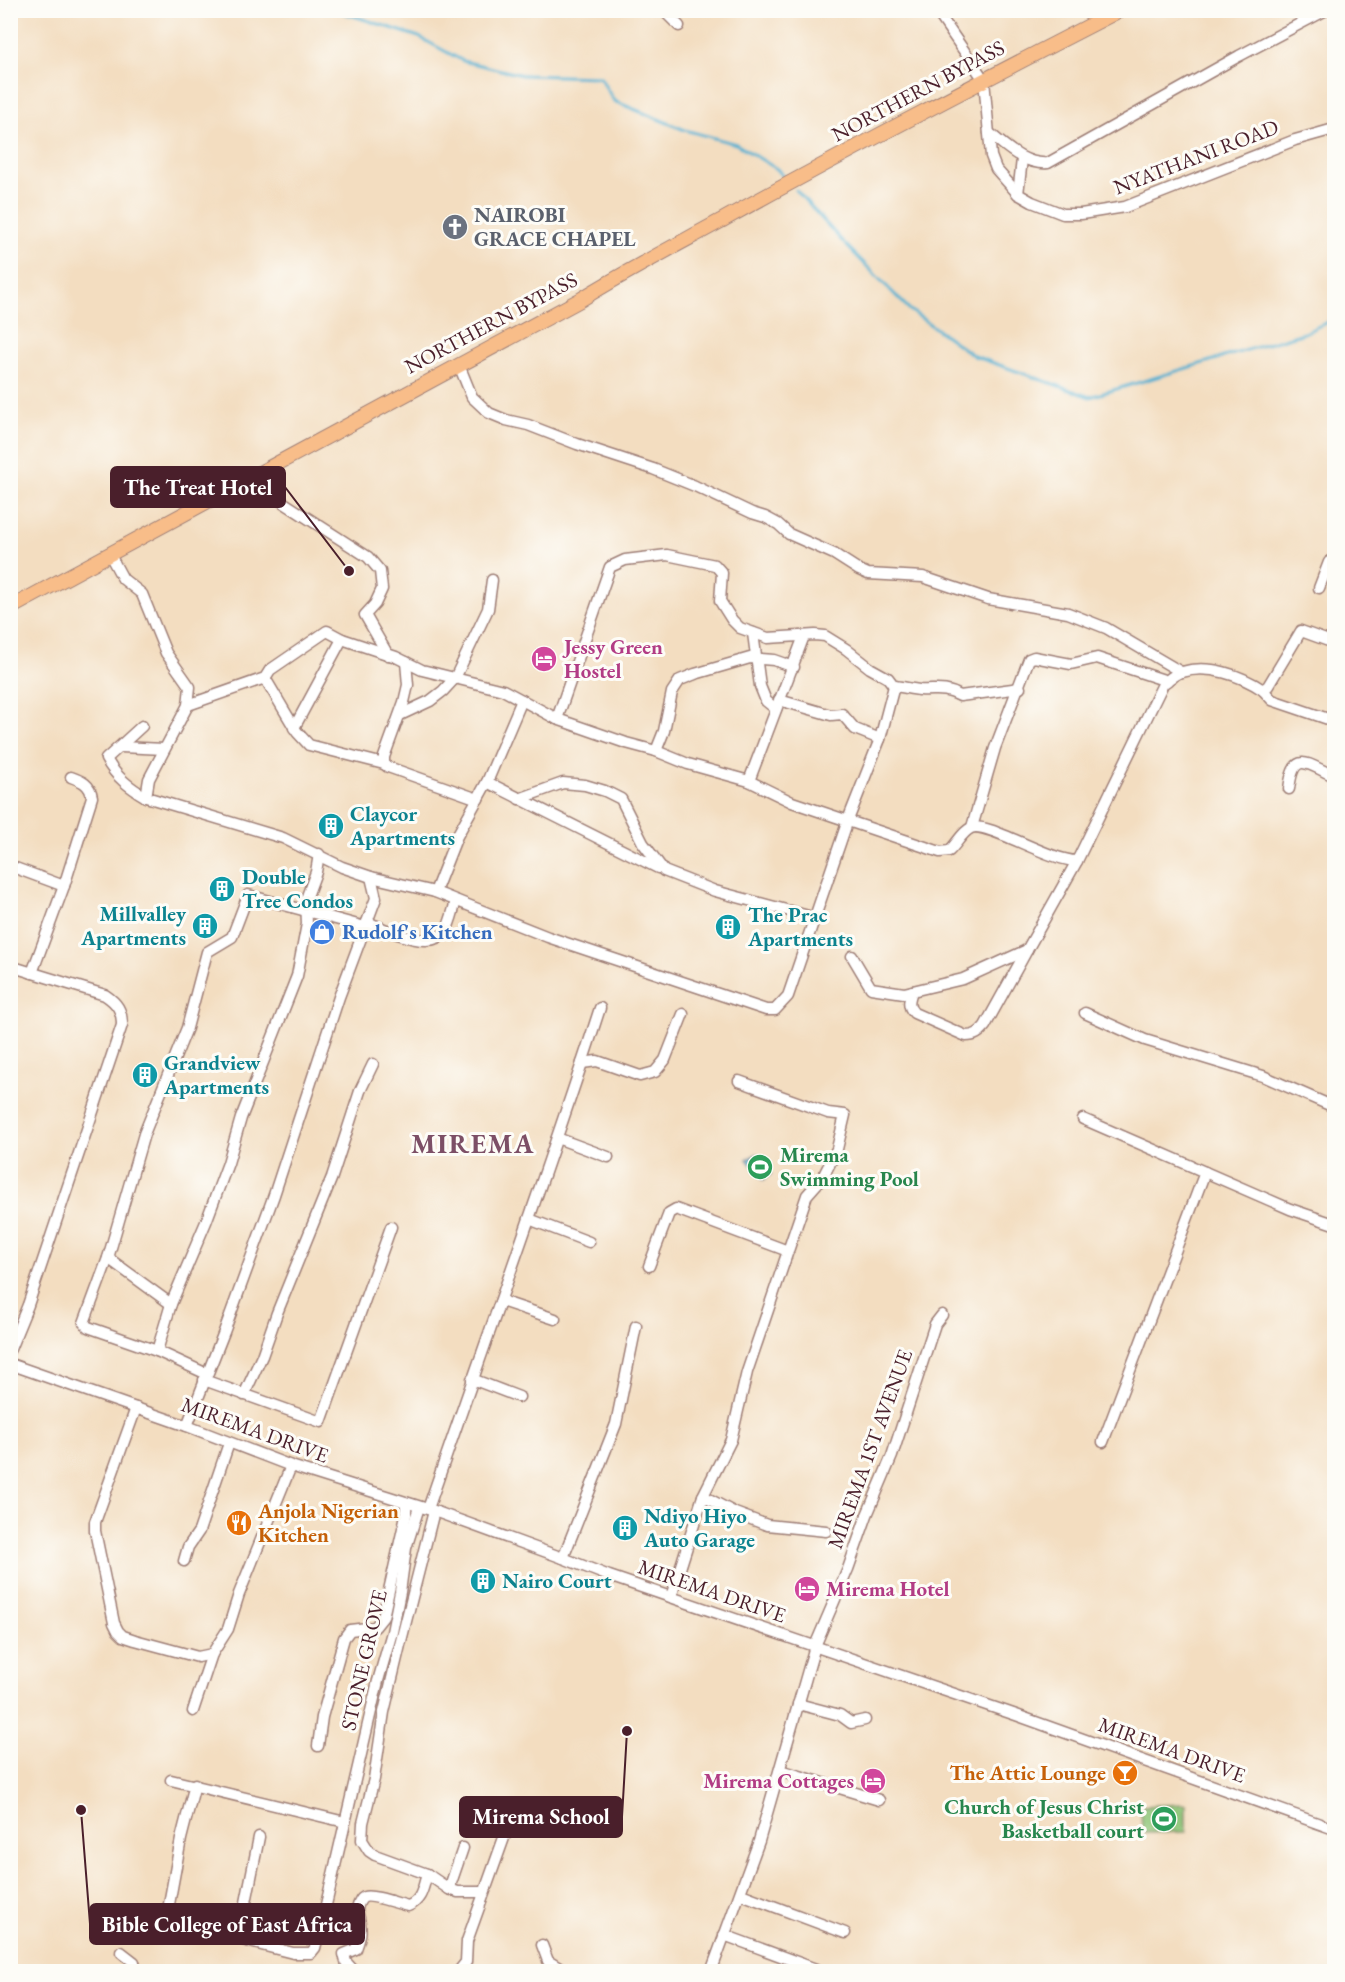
<svg xmlns="http://www.w3.org/2000/svg" width="1345" height="1982" font-family="'EB Garamond',serif">
<style>
.green{fill:#8fc679;stroke:#6c7252;stroke-width:1.5}
.water{fill:#52b0d1;stroke:#4e687e;stroke-width:1.5}
.lines{fill:none;stroke-linecap:round;stroke-linejoin:round}
.stream{stroke:#52b0d1;stroke-width:3}
.minor-casing{stroke:#9e7e76;stroke-width:13}
.major-casing{stroke:#9e7e76;stroke-width:16}
.minor{stroke:#fff;stroke-width:10}
.major{stroke:#f8bd89;stroke-width:14}
.labels{text-anchor:middle;stroke-width:6;stroke-linejoin:round;paint-order:stroke}
.street-label{font-size:21px;fill:#4a1f2b;stroke:#fdfcf7}
.worship-label{font-size:21px;font-weight:bold;fill:#5b616d;stroke:#fdfcf7;text-anchor:start}
.hotel-label{font-size:21px;font-weight:bold;fill:#b23c85;stroke:#fdfcf7;text-anchor:start}
.culture-label{font-size:21px;font-weight:bold;fill:#0d838f;stroke:#fdfcf7;text-anchor:start}
.shop-label{font-size:21px;font-weight:bold;fill:#366cbe;stroke:#fdfcf7;text-anchor:start}
.leisure-label{font-size:21px;font-weight:bold;fill:#27864d;stroke:#fdfcf7;text-anchor:start}
.food-label{font-size:21px;font-weight:bold;fill:#c56008;stroke:#fdfcf7;text-anchor:start}
.district-label{font-size:27px;font-weight:bold;letter-spacing:1.5px;fill:#7c4f66;stroke:#fdfcf7}
.leader{fill:none;stroke:#4a1f2b;stroke-width:2}
.callout-dot{fill:#4a1f2b;stroke:#fdfcf7;stroke-width:2}
.callout{fill:#4a1f2b;stroke:#4a1f2b;stroke-width:2}
.callout-label{font-size:22px;text-anchor:middle;font-weight:bold;fill:#fff}
</style>
<rect width="100%" height="100%" fill="#fdfcf7"/>
<filter id="ink" filterUnits="userSpaceOnUse"><feTurbulence type="fractalNoise" baseFrequency=".0167" numOctaves="2"/><feDisplacementMap in="SourceGraphic" scale="12" xChannelSelector="R" yChannelSelector="G"/><feConvolveMatrix kernelMatrix="1 2 1 2 8 2 1 2 1" color-interpolation-filters="sRGB"/></filter>
<filter id="wash" filterUnits="userSpaceOnUse"><feTurbulence type="fractalNoise" baseFrequency=".008" numOctaves="4" result="noise"/><feDisplacementMap in="SourceGraphic" scale="24" xChannelSelector="R" yChannelSelector="G"/><feGaussianBlur stdDeviation="1.35" result="paint"/><feColorMatrix in="noise" values="0 0 0 0 0 0 0 0 0 0 0 0 0 0 0 0 0 1.4 0 .05"/><feComposite in="paint" operator="in"/></filter>
<g filter="url(#wash)">
<rect width="100%" height="100%" fill="#f3ddc0"/>
<path class="green" d="M 1186,1804 L 1186,1832 L 1142,1833 L 1141,1806 Z"/>
<path class="water" d="M 757,1154 L 771,1174 L 763,1180 L 747,1159 Z"/>
<g class="lines">
<g class="stream">
<path d="M 335,10 L 419,37 L 463,61 L 522,75 L 600,77 L 614,101 L 685,130 L 736,144 L 777,169 L 783,176"/>
<path d="M 796,190 L 841,240 L 910,310 L 974,356 L 1090,397 L 1304,333 L 1334,319"/>
</g>
</g>
</g>
<g filter="url(#ink)">
<g class="lines">
<g class="minor-casing">
<g id="minor">
<path d="M 663,10 L 679,26"/>
<path d="M 936,10 L 984,80 L 991,156 L 996,169 L 1018,194 L 1032,202 L 1063,214 L 1081,214 L 1125,207 L 1295,140 L 1334,129"/>
<path d="M 989,133 C 1007,147 1024,165 1048,163 L 1239,56 L 1326,10"/>
<path d="M 1018,194 L 1022,159"/>
<path d="M 459,365 L 472,397 L 489,413 L 506,420 L 528,425 L 577,444 L 653,469 L 695,486 L 752,513 L 765,517 L 778,524 L 789,534 L 834,554 L 859,570 L 868,574 L 923,577 L 988,599 L 1068,613 L 1106,628 L 1181,672"/>
<path d="M 257,474 L 278,499 L 368,557 L 380,571 L 382,589 L 375,604 L 365,615 L 388,655"/>
<path d="M 110,555 L 123,579 L 142,594 L 166,653 L 190,687 L 188,705 L 149,779 L 146,797 L 283,838 L 342,867 L 371,877 L 435,892 L 548,937 L 766,1010 L 775,1010 L 788,996 L 848,820 L 880,739 L 894,686"/>
<path d="M 1319,588 L 1329,562 L 1334,559"/>
<path d="M 753,633 L 760,686 L 766,701 L 776,709"/>
<path d="M 406,662 L 408,685 L 404,702 L 384,757 L 384,764 L 388,767 L 478,799"/>
<path d="M 265,678 L 297,732 L 309,745 L 384,764"/>
<path d="M 1263,690 L 1272,700 L 1334,721"/>
<path d="M 779,700 L 831,715 L 842,714 L 855,729 L 880,739"/>
<path d="M 188,705 L 265,678 L 270,670 L 327,631 L 342,639 L 396,657 L 422,670 L 503,690 L 557,719 L 626,743 L 656,751 L 688,764 L 749,781 L 792,802 L 940,852 L 949,851 C 957,844 962,832 971,828 C 987,821 1049,861 1077,861 L 1163,684 C 1168,680 1175,673 1182,672 C 1208,664 1241,675 1263,690 L 1268,686 L 1301,631 L 1334,643"/>
<path d="M 400,715 L 430,701 L 443,691 L 455,678 L 488,609 L 492,580"/>
<path d="M 557,719 L 610,567 L 625,560 L 667,555 L 715,565 L 722,573 L 720,601 L 732,620 L 740,628 L 768,638 L 815,635 L 825,636 L 846,649 L 870,668 L 888,678 L 894,686 C 903,687 911,689 920,690 C 936,691 944,687 960,696 L 1020,688"/>
<path d="M 142,726 L 106,759 C 116,777 129,787 146,797"/>
<path d="M 294,728 L 342,639"/>
<path d="M 121,747 L 164,749"/>
<path d="M 656,751 L 664,731 L 672,692 L 680,680 L 695,674 L 750,658 L 774,660 L 794,667"/>
<path d="M 749,781 L 804,636"/>
<path d="M 487,782 L 658,868"/>
<path d="M 1289,789 C 1294,749 1307,764 1334,776"/>
<path d="M 519,799 L 563,783 L 585,785 L 605,791 L 621,799 L 643,843 L 664,871 L 715,891 L 816,918"/>
<path d="M 972,827 L 995,748 L 1029,659 L 1034,657 L 1071,664 L 1097,658 L 1167,681"/>
<path d="M 10,866 L 64,886"/>
<path d="M 435,892 L 457,836 L 487,782 L 522,700"/>
<path d="M 367,922 C 385,929 431,952 445,932 C 451,923 453,910 456,901"/>
<path d="M 852,956 L 871,988 L 904,993 L 963,979 L 1027,950 L 1077,861"/>
<path d="M 10,966 L 105,995 C 117,1003 122,1010 122,1025 L 28,1305 L 10,1349"/>
<path d="M 32,973 L 64,886 L 92,797 C 90,784 82,781 71,777"/>
<path d="M 912,991 C 909,1000 907,1006 914,1013 L 966,1036 C 975,1036 979,1033 985,1026 L 1027,950"/>
<path d="M 1085,1013 L 1145,1040 L 1263,1076 L 1334,1107"/>
<path d="M 582,1063 L 597,1061 L 640,1076 L 655,1072 L 665,1060 L 683,1014"/>
<path d="M 1083,1119 L 1290,1209 L 1334,1224"/>
<path d="M 557,1138 L 608,1157"/>
<path d="M 529,1219 L 589,1242"/>
<path d="M 108,1258 L 171,1304"/>
<path d="M 649,1266 L 669,1213 L 676,1209 L 788,1251"/>
<path d="M 501,1301 L 555,1319"/>
<path d="M 157,1351 L 88,1327 L 84,1323 L 108,1258 L 144,1134 L 187,1028 L 207,952 L 232,937 L 248,895 L 365,927"/>
<path d="M 10,1364 L 187,1426 L 291,1466 L 434,1511 L 563,1558 L 609,1576 L 1016,1715 L 1334,1829"/>
<path d="M 207,1374 L 157,1351 L 171,1304 L 206,1222 L 228,1163 L 241,1118 L 297,976 L 307,924 L 306,899 L 316,872 L 319,854"/>
<path d="M 472,1379 L 519,1397"/>
<path d="M 204,1380 L 321,1422 L 391,1227"/>
<path d="M 244,1395 L 262,1356 L 277,1313 L 332,1177 L 360,1091 L 373,1064"/>
<path d="M 136,1408 L 95,1522 L 95,1531 L 114,1623 L 118,1631 L 123,1636 L 135,1640 L 198,1657 L 212,1654 L 228,1629 L 239,1594 L 291,1466"/>
<path d="M 187,1426 L 224,1332 L 274,1195 L 339,997 L 376,898 L 371,877"/>
<path d="M 1103,1442 L 1205,1172"/>
<path d="M 703,1496 L 735,1513 L 767,1525 L 826,1531"/>
<path d="M 428,1509 C 485,1342 546,1176 600,1008"/>
<path d="M 434,1511 L 400,1645 L 384,1712 L 374,1779 L 363,1823 L 362,1840 L 369,1851 L 375,1855 L 427,1874 L 449,1889 L 458,1892 L 484,1892"/>
<path d="M 563,1558 L 616,1424 L 636,1326"/>
<path d="M 184,1561 L 188,1547 L 199,1531 L 229,1443"/>
<path d="M 671,1597 L 703,1496 L 731,1440 L 747,1372 L 807,1195 L 823,1177 L 837,1149 L 845,1115 L 828,1113 L 739,1081"/>
<path d="M 798,1704 L 840,1715 L 851,1723 L 865,1720"/>
<path d="M 193,1711 L 212,1654"/>
<path d="M 318,1746 L 322,1717 L 344,1638 L 350,1630 L 375,1627 L 383,1617 L 406,1515 L 406,1503"/>
<path d="M 780,1770 L 879,1800"/>
<path d="M 171,1780 L 345,1822"/>
<path d="M 195,1784 L 181,1839 L 167,1915 L 168,1921 L 293,1953 L 311,1953 L 315,1948 L 322,1922 L 378,1681 L 392,1632 L 400,1592 L 406,1548 L 419,1507"/>
<path d="M 449,1889 L 463,1848"/>
<path d="M 741,1894 L 845,1933"/>
<path d="M 724,1935 L 824,1972"/>
<path d="M 239,1938 L 259,1837"/>
<path d="M 542,1945 L 548,1961 L 566,1972"/>
<path d="M 121,1952 L 134,1962 L 136,1972"/>
<path d="M 355,1972 L 346,1962 L 344,1954 L 356,1949 C 363,1930 361,1928 357,1909 C 358,1905 360,1899 364,1897 C 372,1894 399,1904 408,1906 C 422,1901 423,1887 427,1874"/>
<path d="M 458,1972 L 466,1962 L 467,1941 L 505,1835"/>
<path d="M 711,1972 L 759,1841 L 815,1646 L 848,1569 L 867,1515 L 892,1456 L 935,1324 L 942,1315"/>
</g>
</g>
<g class="major-casing">
<path id="major" d="M 10,608 L 580,300 C 628,270 677,245 726,218 C 856,146 988,78 1120,10"/>
</g>
<use href="#minor" class="minor"/>
<use href="#major" class="major"/>
</g>
</g>
<defs>
<g id="church-disc" transform="scale(1.35)"><circle r="9.5" fill="#6b7280" stroke="#fdfcf7"/><path d="M-1.2-6h2.4v3.5h3.3v2.4h-3.3V6h-2.4V-.1h-3.3v-2.4h3.3Z" fill="#fff"/></g>
<g id="hotel-disc" transform="scale(1.35)"><circle r="9.5" fill="#d1479c" stroke="#fdfcf7"/><path d="M-6-4.5h1.5V1H6V5H4.5V3h-9V5H-6ZM-4 0a1.8 1.8 0 1 1 3.6 0ZM.5 0V-2.5h3Q6-2.5 6 0Z" fill="#fff"/></g>
<g id="building-disc" transform="scale(1.35)"><circle r="9.5" fill="#0f9aa8" stroke="#fdfcf7"/><path d="M-4-6H4V6H1V3H-1V6H-4ZM-2.5-4.3h1.7v1.8h-1.7ZM.8-4.3h1.7v1.8H.8ZM-2.5-1h1.7V.8h-1.7ZM.8-1h1.7V.8H.8Z" fill="#fff"/></g>
<g id="shop-disc" transform="scale(1.35)"><circle r="9.5" fill="#3f7fe0" stroke="#fdfcf7"/><path d="M-5-2.5h2.3a2.7 3.5 0 0 1 5.4 0H5L5.5 6h-11ZM-1.5-2.5h3a1.5 2.3 0 0 0-3 0Z" fill="#fff"/></g>
<g id="stadium-disc" transform="scale(1.35)"><circle r="9.5" fill="#2e9e5b" stroke="#fdfcf7"/><path d="M0-5a6.5 5 0 1 0 0 10a6.5 5 0 1 0 0-10ZM-3.5-1.8h7v3.6h-7Z" fill="#fff"/></g>
<g id="restaurant-disc" transform="scale(1.35)"><circle r="9.5" fill="#e8710a" stroke="#fdfcf7"/><path d="M-5-6h1v4h1v-4h1v4h1v-4h1v5L-1.5 .5V6h-2V.5L-5-1ZM5-6V6H3V1.5H1.5Q1.5-4 5-6Z" fill="#fff"/></g>
<g id="bar-disc" transform="scale(1.35)"><circle r="9.5" fill="#e8710a" stroke="#fdfcf7"/><path d="M-6-5H6L.8 .8V4.5H3.5V6h-7V4.5H-.8V.8Z" fill="#fff"/></g>
</defs>
<g fill-rule="evenodd">
<use href="#church-disc" x="455" y="227"/>
<use href="#hotel-disc" x="544" y="659"/>
<use href="#building-disc" x="331" y="826"/>
<use href="#building-disc" x="222" y="889"/>
<use href="#building-disc" x="205" y="926"/>
<use href="#building-disc" x="728" y="927"/>
<use href="#shop-disc" x="322" y="932"/>
<use href="#building-disc" x="145" y="1075"/>
<use href="#stadium-disc" x="760" y="1167"/>
<use href="#restaurant-disc" x="239" y="1523"/>
<use href="#building-disc" x="625" y="1528"/>
<use href="#building-disc" x="483" y="1581"/>
<use href="#hotel-disc" x="807" y="1589"/>
<use href="#bar-disc" x="1125" y="1773"/>
<use href="#hotel-disc" x="873" y="1781"/>
<use href="#stadium-disc" x="1164" y="1819"/>
</g>
<g class="labels">
<g class="street-label">
<text transform="translate(918 91) rotate(-28)" y="7">NORTHERN BYPASS</text>
<text transform="translate(1196 157) rotate(-21)" y="7">NYATHANI ROAD</text>
<text transform="translate(491 323) rotate(-28)" y="7">NORTHERN BYPASS</text>
<text transform="translate(255 1430) rotate(20)" y="7">MIREMA DRIVE</text>
<text transform="translate(870 1449) rotate(-70)" y="7">MIREMA 1ST AVENUE</text>
<text transform="translate(712 1591) rotate(19)" y="7">MIREMA DRIVE</text>
<text transform="translate(364 1660) rotate(-77)" y="7">STONE GROVE</text>
<text transform="translate(1172 1750) rotate(20)" y="7">MIREMA DRIVE</text>
</g>
<g class="worship-label">
<text x="474" y="222">NAIROBI<tspan x="474" dy="24">GRACE CHAPEL</tspan></text>
</g>
<g class="hotel-label">
<text x="564" y="654">Jessy Green<tspan x="564" dy="24">Hostel</tspan></text>
<text x="826" y="1596">Mirema Hotel</text>
<text x="854" y="1788" text-anchor="end">Mirema Cottages</text>
</g>
<g class="culture-label">
<text x="350" y="821">Claycor<tspan x="350" dy="24">Apartments</tspan></text>
<text x="242" y="884">Double<tspan x="242" dy="24">Tree Condos</tspan></text>
<text x="186" y="921" text-anchor="end">Millvalley<tspan x="186" dy="24">Apartments</tspan></text>
<text x="748" y="922">The Prac<tspan x="748" dy="24">Apartments</tspan></text>
<text x="164" y="1070">Grandview<tspan x="164" dy="24">Apartments</tspan></text>
<text x="644" y="1523">Ndiyo Hiyo<tspan x="644" dy="24">Auto Garage</tspan></text>
<text x="502" y="1588">Nairo Court</text>
</g>
<g class="shop-label">
<text x="342" y="939">Rudolf's Kitchen</text>
</g>
<g class="leisure-label">
<text x="780" y="1162">Mirema<tspan x="780" dy="24">Swimming Pool</tspan></text>
<text x="1144" y="1814" text-anchor="end">Church of Jesus Christ<tspan x="1144" dy="24">Basketball court</tspan></text>
</g>
<g class="food-label">
<text x="258" y="1518">Anjola Nigerian<tspan x="258" dy="24">Kitchen</tspan></text>
<text x="1106" y="1780" text-anchor="end">The Attic Lounge</text>
</g>
<g class="district-label">
<text x="473" y="1153">MIREMA</text>
</g>
</g>
<path class="leader" d="M349 571L285 487M627 1731L622 1817M81 1810L90 1924"/>
<g class="callout-dot">
<circle cx="349" cy="571" r="6"/>
<circle cx="627" cy="1731" r="6"/>
<circle cx="81" cy="1810" r="6"/>
</g>
<g class="callout">
<rect x="111" y="467" width="174" height="40" rx="6"/>
<rect x="460" y="1797" width="162" height="40" rx="6"/>
<rect x="90" y="1904" width="274" height="40" rx="6"/>
</g>
<g class="callout-label">
<text x="198" y="495">The Treat Hotel</text>
<text x="541" y="1824">Mirema School</text>
<text x="227" y="1932">Bible College of East Africa</text>
</g>
<rect width="1345" height="1982" fill="none" stroke="#fdfcf7" stroke-width="36"/>
</svg>
